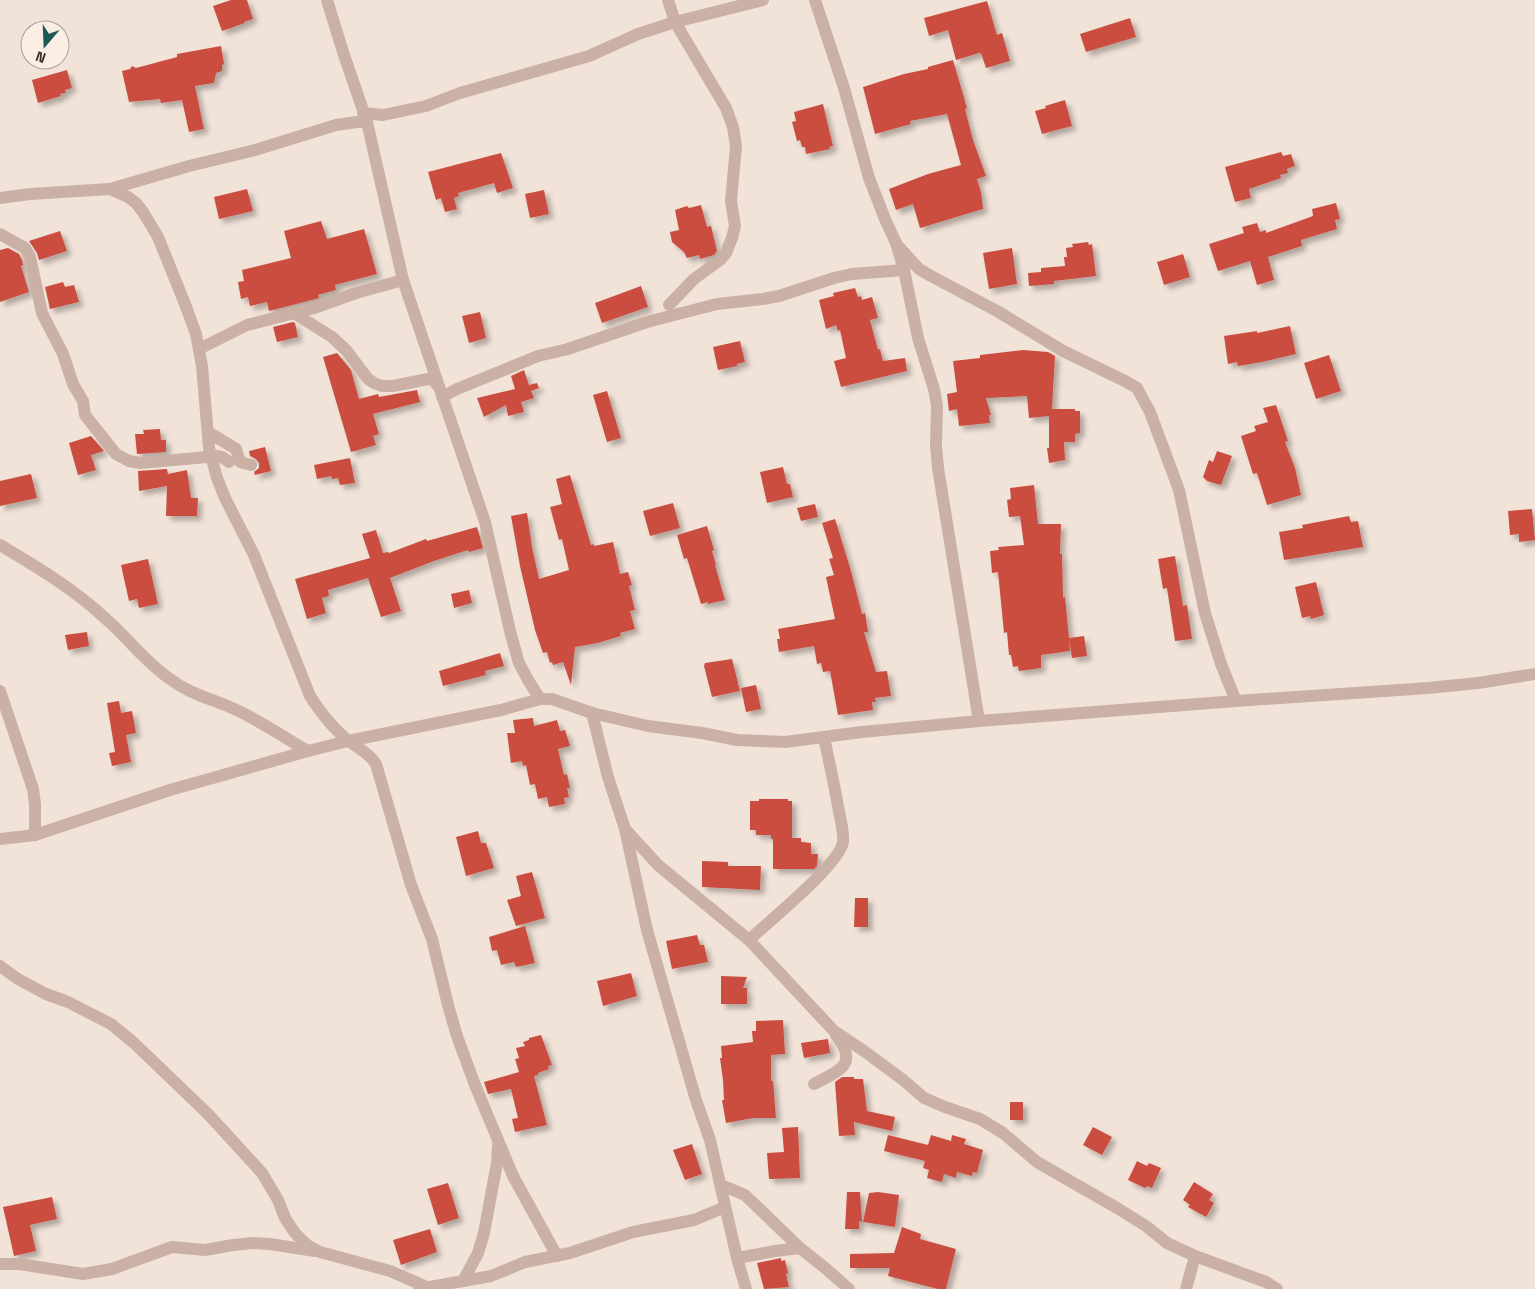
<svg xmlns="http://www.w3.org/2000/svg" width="1535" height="1289" font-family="'Space Grotesk',sans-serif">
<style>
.building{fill:#ca4e3f;filter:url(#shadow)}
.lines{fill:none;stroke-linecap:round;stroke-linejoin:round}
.street{stroke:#cbb1a5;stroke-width:12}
</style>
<defs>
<filter id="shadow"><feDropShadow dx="4.5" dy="4.5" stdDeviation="2.5" flood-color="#0004"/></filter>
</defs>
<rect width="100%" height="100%" fill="#f2e3d9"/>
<g class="building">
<path d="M 231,0 L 247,0 L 253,19 L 244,22 L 245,23 L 222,31 L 213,6 Z"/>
<path d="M 987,1 L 997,35 L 1002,33 L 1010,61 L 986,68 L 981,53 L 979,53 L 956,60 L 948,30 L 929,36 L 924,18 Z"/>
<path d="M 1130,18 L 1136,37 L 1086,52 L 1080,34 Z"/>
<path d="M 221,46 L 224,64 L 222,65 L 222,71 L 216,73 L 214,83 L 195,86 L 204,129 L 189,132 L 182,100 L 161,103 L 160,99 L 129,102 L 122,71 L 130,69 L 132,66 L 136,68 L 177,57 L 177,54 Z"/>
<path d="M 953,60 L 967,108 L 965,109 L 973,140 L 986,176 L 977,179 L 981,192 L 983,209 L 920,228 L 913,204 L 896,210 L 889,189 L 928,174 L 961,165 L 947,114 L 910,121 L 911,124 L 875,134 L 863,87 L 904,74 L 928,69 L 928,67 Z"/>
<path d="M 67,70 L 72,88 L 65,90 L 66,93 L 60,94 L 61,96 L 38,103 L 32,80 Z"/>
<path d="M 1065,100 L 1072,126 L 1042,134 L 1035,111 L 1046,108 L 1045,106 Z"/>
<path d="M 823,104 L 833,146 L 829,147 L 830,149 L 806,154 L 805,147 L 802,147 L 800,140 L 797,141 L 792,122 L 796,121 L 794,112 Z"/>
<path d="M 1281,152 L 1283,156 L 1291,154 L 1295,166 L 1287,169 L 1288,173 L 1280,175 L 1281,178 L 1249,189 L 1251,198 L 1235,202 L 1225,167 Z"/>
<path d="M 501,153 L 513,188 L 497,193 L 494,183 L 458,193 L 459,196 L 454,198 L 457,209 L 445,212 L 441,198 L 436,200 L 428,172 Z"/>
<path d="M 247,189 L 253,211 L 219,219 L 214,197 Z"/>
<path d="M 544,190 L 549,214 L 530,218 L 525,194 Z"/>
<path d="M 1336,203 L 1340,219 L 1335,220 L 1337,229 L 1301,240 L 1302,246 L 1268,257 L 1274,280 L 1257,285 L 1250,261 L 1218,271 L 1209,244 L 1244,233 L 1242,227 L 1257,223 L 1260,232 L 1266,230 L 1266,233 L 1313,216 L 1312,209 Z"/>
<path d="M 701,205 L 707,227 L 711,226 L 717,251 L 714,255 L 700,259 L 699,255 L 687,258 L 684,252 L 672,242 L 670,232 L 679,230 L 675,210 L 687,206 L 689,208 Z"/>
<path d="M 321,221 L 327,239 L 364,229 L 377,274 L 335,285 L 336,290 L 318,295 L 319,298 L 312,300 L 269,311 L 267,302 L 250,306 L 248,297 L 241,299 L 238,282 L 244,281 L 242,270 L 291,258 L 284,231 Z"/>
<path d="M 60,231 L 67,251 L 39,260 L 37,253 L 29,241 Z"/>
<path d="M 1088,242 L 1089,245 L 1092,244 L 1096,276 L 1054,281 L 1054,284 L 1029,286 L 1028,273 L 1041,272 L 1041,268 L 1065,266 L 1064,257 L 1067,257 L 1066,248 L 1073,247 L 1072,244 Z"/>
<path d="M 8,248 L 19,254 L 22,260 L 23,265 L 21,266 L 29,292 L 0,302 L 0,250 Z"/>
<path d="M 1012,248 L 1017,284 L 989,289 L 983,253 Z"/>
<path d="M 1183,254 L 1190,277 L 1164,285 L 1157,262 Z"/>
<path d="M 63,282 L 65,287 L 74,285 L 79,302 L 50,309 L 45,287 Z"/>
<path d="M 641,286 L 648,307 L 602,323 L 595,303 Z"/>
<path d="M 855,288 L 858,297 L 861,296 L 862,300 L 872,297 L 878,318 L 870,320 L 878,350 L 880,349 L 883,361 L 905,358 L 907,371 L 841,387 L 834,361 L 846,358 L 840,330 L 838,331 L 836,325 L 826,329 L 819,300 L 834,296 L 833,293 Z"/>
<path d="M 480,312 L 486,338 L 469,343 L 462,316 Z"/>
<path d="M 293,322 L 295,323 L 298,337 L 277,342 L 273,327 Z"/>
<path d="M 1290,326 L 1296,354 L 1262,362 L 1238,366 L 1237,362 L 1228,364 L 1224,336 L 1257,331 L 1257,333 Z"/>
<path d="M 740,341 L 745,362 L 737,364 L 737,366 L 718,370 L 713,347 Z"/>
<path d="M 1023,350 L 1048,352 L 1055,356 L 1052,409 L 1075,409 L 1075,411 L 1080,411 L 1080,433 L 1075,434 L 1075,442 L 1064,442 L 1065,460 L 1049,463 L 1047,448 L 1049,448 L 1049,416 L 1029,418 L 1027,396 L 986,398 L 991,415 L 989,415 L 990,423 L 959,426 L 957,409 L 949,411 L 947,394 L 957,392 L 953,361 L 980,358 L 980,355 Z"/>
<path d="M 337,353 L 351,370 L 359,399 L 378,394 L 379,397 L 417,390 L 420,402 L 373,414 L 379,434 L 373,436 L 376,445 L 351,452 L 323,357 Z"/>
<path d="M 1329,355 L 1341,391 L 1316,399 L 1304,363 Z"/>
<path d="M 524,370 L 529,385 L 537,383 L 539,388 L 531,391 L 534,398 L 521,402 L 524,412 L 508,416 L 506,405 L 484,417 L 477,398 L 515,389 L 511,376 Z"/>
<path d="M 607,391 L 621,438 L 607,442 L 593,395 Z"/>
<path d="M 1276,405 L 1288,441 L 1285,442 L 1295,468 L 1301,495 L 1267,505 L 1257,473 L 1253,474 L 1241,436 L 1256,431 L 1254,426 L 1268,422 L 1263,408 Z"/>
<path d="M 160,429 L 161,440 L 166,440 L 166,452 L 137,454 L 135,434 L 144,434 L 143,430 Z"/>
<path d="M 91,436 L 104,451 L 91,455 L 96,470 L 78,475 L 69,443 Z"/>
<path d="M 265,447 L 271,471 L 255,475 L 254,472 L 259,468 L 259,463 L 256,459 L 250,456 L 249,451 Z"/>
<path d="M 1217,451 L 1232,456 L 1221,485 L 1207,481 L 1203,477 L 1209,460 L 1213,462 Z"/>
<path d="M 350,458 L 355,483 L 340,485 L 338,478 L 332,479 L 331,476 L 317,479 L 314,465 Z"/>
<path d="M 783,467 L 787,484 L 790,484 L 793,497 L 767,503 L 760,472 Z"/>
<path d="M 167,469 L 168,474 L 187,470 L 191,498 L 198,498 L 197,516 L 166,516 L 167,486 L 139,491 L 138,471 Z"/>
<path d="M 31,474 L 37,498 L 0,506 L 0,481 Z"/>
<path d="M 570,475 L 591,545 L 594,544 L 594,546 L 613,542 L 620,574 L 628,572 L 632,585 L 629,586 L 635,610 L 630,611 L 635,629 L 620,633 L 621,636 L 598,643 L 575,647 L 571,685 L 563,662 L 553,665 L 552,662 L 550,663 L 547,652 L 543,653 L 535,630 L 520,566 L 511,516 L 527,513 L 532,547 L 539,579 L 569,570 L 562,539 L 559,540 L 550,507 L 562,504 L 556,479 Z"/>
<path d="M 1034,485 L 1038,524 L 1061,524 L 1060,554 L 1062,554 L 1063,598 L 1065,597 L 1069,638 L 1084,636 L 1087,656 L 1072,658 L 1069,639 L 1070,651 L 1041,655 L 1041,668 L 1019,671 L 1018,666 L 1013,667 L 1011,655 L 1009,655 L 1007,632 L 1004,633 L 998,572 L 992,573 L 990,551 L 999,550 L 998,547 L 1024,545 L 1020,516 L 1009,517 L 1007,500 L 1011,499 L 1010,488 Z"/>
<path d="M 673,503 L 680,528 L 650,536 L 643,511 Z"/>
<path d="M 815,504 L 818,517 L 801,521 L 797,508 Z"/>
<path d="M 1532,509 L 1535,540 L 1519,542 L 1519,534 L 1510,535 L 1508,511 Z"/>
<path d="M 1349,516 L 1351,522 L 1358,521 L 1363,547 L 1284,560 L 1279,532 L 1303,528 L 1302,525 Z"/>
<path d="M 835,519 L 851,571 L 862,614 L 865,613 L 868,632 L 864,632 L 876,672 L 887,671 L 891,696 L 875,698 L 876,702 L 872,702 L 873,710 L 838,715 L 830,671 L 823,672 L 821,663 L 817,664 L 814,646 L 779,652 L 777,639 L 780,639 L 778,629 L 835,619 L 826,577 L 834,575 L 829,559 L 833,558 L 822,523 Z"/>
<path d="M 707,526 L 714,550 L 712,551 L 716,565 L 715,565 L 725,600 L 708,604 L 708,602 L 701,604 L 687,558 L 684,559 L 677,535 Z"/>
<path d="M 477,527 L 483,548 L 469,552 L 468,550 L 434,561 L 390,578 L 401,611 L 381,617 L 368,578 L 328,590 L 329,596 L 322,598 L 326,613 L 307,619 L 295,579 L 370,558 L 362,534 L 376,530 L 383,553 L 388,552 L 389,553 L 426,539 L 427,541 Z"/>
<path d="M 1175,556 L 1183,606 L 1187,605 L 1192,639 L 1175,641 L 1167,588 L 1163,589 L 1158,559 Z"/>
<path d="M 148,559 L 158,604 L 139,608 L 137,599 L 129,601 L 121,565 Z"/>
<path d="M 1316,582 L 1324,615 L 1311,619 L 1310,616 L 1302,618 L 1295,587 Z"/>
<path d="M 469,590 L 472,603 L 454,608 L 451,594 Z"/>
<path d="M 87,632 L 89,646 L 68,650 L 65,635 Z"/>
<path d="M 500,653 L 504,666 L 485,671 L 486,675 L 443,686 L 439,671 Z"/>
<path d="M 732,659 L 740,691 L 712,697 L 704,666 L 705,663 Z"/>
<path d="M 756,685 L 761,709 L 746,712 L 741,688 Z"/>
<path d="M 119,701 L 121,713 L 132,711 L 136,733 L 126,735 L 131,762 L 112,766 L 109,753 L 115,752 L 107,703 Z"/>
<path d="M 533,718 L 534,726 L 557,720 L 560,731 L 565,730 L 570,746 L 558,749 L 564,775 L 567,774 L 570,788 L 567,788 L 569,797 L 564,798 L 565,804 L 549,807 L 547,797 L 538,799 L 535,784 L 530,785 L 526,765 L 523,766 L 522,761 L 511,763 L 507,733 L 515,733 L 513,720 Z"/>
<path d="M 759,799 L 788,799 L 788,801 L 792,801 L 792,838 L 801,838 L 801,842 L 811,843 L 811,854 L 818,854 L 817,866 L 814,869 L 773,869 L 773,839 L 771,839 L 771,835 L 756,835 L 756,830 L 750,830 L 750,801 L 759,801 Z"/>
<path d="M 478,831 L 481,843 L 486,843 L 494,868 L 466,876 L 456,837 Z"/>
<path d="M 702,861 L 728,862 L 728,866 L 761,866 L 760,890 L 702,887 Z"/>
<path d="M 532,872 L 545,918 L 516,926 L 507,900 L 521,896 L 516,876 Z"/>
<path d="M 855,898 L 868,898 L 868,927 L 854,927 Z"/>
<path d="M 525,926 L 535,963 L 516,967 L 514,962 L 501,965 L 497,950 L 492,951 L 489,937 Z"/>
<path d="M 697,935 L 700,945 L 704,945 L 708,962 L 672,969 L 666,941 Z"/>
<path d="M 631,973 L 637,996 L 603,1006 L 597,981 Z"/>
<path d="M 721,976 L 747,977 L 743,988 L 747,988 L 747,1004 L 721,1004 Z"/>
<path d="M 783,1020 L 785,1054 L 771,1055 L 771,1081 L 773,1081 L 776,1118 L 753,1118 L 726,1123 L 722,1100 L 724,1100 L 723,1080 L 720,1058 L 722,1058 L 721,1046 L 753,1042 L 752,1031 L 756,1031 L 756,1021 Z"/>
<path d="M 541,1035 L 552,1065 L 548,1066 L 549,1069 L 538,1073 L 538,1075 L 534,1076 L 547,1125 L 515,1132 L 512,1119 L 518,1118 L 511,1089 L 488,1094 L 484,1082 L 519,1072 L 515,1059 L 519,1058 L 516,1048 L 525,1046 L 523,1042 L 529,1040 L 529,1038 Z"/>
<path d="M 828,1039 L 830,1053 L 804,1058 L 801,1043 Z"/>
<path d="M 842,1077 L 854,1077 L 854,1079 L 863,1079 L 867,1111 L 895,1117 L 892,1131 L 854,1122 L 855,1135 L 839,1136 L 835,1082 Z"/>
<rect x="1010" y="1102" width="13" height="18"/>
<path d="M 798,1127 L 800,1178 L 769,1179 L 767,1153 L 784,1152 L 782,1128 Z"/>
<path d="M 1093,1127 L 1112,1137 L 1102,1155 L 1083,1145 Z"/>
<path d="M 888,1135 L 928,1145 L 931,1135 L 951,1141 L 952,1135 L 966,1139 L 964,1144 L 983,1150 L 977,1173 L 973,1172 L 972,1176 L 957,1172 L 956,1178 L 944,1174 L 942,1182 L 927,1178 L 929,1170 L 923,1168 L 925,1161 L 884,1151 Z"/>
<path d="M 692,1144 L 702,1174 L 685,1180 L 673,1150 Z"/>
<path d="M 1137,1161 L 1147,1166 L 1149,1163 L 1161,1168 L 1152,1188 L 1147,1186 L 1145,1188 L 1128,1180 Z"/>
<path d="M 1194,1182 L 1213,1194 L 1209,1200 L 1214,1203 L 1206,1217 L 1188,1207 L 1190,1205 L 1183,1200 Z"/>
<path d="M 448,1183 L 459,1218 L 438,1225 L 427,1189 Z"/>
<path d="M 847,1192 L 860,1192 L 862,1222 L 859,1221 L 859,1229 L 845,1229 Z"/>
<path d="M 878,1192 L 899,1195 L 895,1227 L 863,1222 L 869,1193 Z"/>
<path d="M 52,1197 L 57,1219 L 30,1225 L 36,1251 L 14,1256 L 3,1207 Z"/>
<path d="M 902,1227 L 921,1234 L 920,1239 L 956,1249 L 946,1289 L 938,1289 L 888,1276 L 890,1268 L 850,1268 L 850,1254 L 894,1253 Z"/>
<path d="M 430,1229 L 437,1252 L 401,1265 L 393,1240 Z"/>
<path d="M 781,1258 L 781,1261 L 785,1260 L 788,1273 L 786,1274 L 789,1287 L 764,1289 L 757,1263 Z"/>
</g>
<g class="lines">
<g class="street">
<path d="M 327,0 L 343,52 L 367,122 L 403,280 L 485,522 L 511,635 L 519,663 L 528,680 L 540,699"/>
<path d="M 668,0 L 675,22 L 726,108 L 733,127 L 736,146 L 731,201 L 735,226 L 732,238 L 726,253 L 720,260 L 694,279 L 669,305"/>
<path d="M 815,0 L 844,88 L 869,178 L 885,219 L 896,243 L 904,270 L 918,338 L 934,389 L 937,406 L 936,446 L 938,468 L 979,721"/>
<path d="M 363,113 L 383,115 L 426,106 L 460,93 L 589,56 L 638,34 L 675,22 L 763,0"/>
<path d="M 110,189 L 128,197 L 136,203 L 143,212 L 158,237 L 185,304 L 196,334 L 202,366 L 209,448 L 217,478 L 225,498 L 254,555 L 310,696 C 321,713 333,729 349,741 C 359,749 369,753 376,764 L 411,885 L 432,939 L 448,1005 L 457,1036 L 475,1085 L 513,1176 L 557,1256"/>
<path d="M 0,198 L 30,194 L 110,189 L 189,166 L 255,150 L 336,125 L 357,122 L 367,122"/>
<path d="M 0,234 L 25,248 L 30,257 L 42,313 L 63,354 L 73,384 L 83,401 L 85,415 L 116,454 L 129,461 L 140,463 L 218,456 L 222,457 L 229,462"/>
<path d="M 899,247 L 919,269 L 931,276 L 997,311 L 1063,351 L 1125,381 L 1137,388 L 1150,412 L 1179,490 L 1205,613 L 1221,664 L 1236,701"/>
<path d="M 294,313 L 332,337 L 347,351 L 368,379 L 374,383 L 382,386 L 393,386 L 428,379 L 433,380 L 439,387"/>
<path d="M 199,349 L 247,325 L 314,308 L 356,293 L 403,280"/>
<path d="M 442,397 L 457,389 L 538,356 L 568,349 L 647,322 L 717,304 L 763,299 L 779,296 L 834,278 L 852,274 L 904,270"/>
<path d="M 208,432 L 236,449 L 240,462 L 251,465"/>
<path d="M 0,545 C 37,567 74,589 106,619 C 128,638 145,662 170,679 C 190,694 209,698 232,708 C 258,719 283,737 308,751"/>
<path d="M 0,691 L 33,789 L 35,804 L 35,835"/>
<path d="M 592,713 L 608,777 L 625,829 L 647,930 L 696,1100 L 710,1140 L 737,1258 L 746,1289"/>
<path d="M 625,829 L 658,865 L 749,940 L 834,1031 L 864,1051 L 902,1079 L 924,1098 L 945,1107 L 980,1119 L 1003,1133 L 1037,1162 L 1117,1208 L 1146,1226 L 1167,1243 L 1195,1256 L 1266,1282 L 1277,1289"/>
<path d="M 0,839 L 35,835 L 170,790 L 308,751 L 348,741 L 501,710 L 540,699 L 552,699 L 592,713 L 648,726 L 702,733 L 737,740 L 785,742 L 862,732 L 979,721 L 1236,701 L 1428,688 L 1478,683 L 1535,674"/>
<path d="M 749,940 C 767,923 840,864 843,842 C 844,832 841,822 839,812 C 835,787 829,762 824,737"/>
<path d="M 0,966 L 18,979 L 46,994 L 68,1002 L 111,1024 L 134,1043 L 208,1114 L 262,1173 L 278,1200 L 285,1218 L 295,1233 L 307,1245 L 320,1252 L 390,1271 L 427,1287"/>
<path d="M 814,1084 C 840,1070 859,1065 836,1035"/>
<path d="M 721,1185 L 745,1195 L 800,1248 L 824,1267 L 849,1289"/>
<path d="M 737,1258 L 775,1251 L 800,1248"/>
<path d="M 0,1264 L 19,1264 L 83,1274 L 112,1269 L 172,1247 L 205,1250 L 233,1245 L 253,1243 L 270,1244 L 315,1251"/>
<path d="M 463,1281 L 478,1253 L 484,1233 L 497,1163 L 498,1145"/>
<path d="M 419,1289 L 491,1276 L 525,1262 L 570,1253 L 633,1232 L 694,1220 L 725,1207"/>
<path d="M 1186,1289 L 1195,1256"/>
</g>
</g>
<g transform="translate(45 45) rotate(199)"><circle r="24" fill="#faeee5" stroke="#ac9f99"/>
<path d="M0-4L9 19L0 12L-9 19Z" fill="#1b5954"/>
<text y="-8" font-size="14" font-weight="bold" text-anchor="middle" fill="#362926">N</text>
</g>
</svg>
